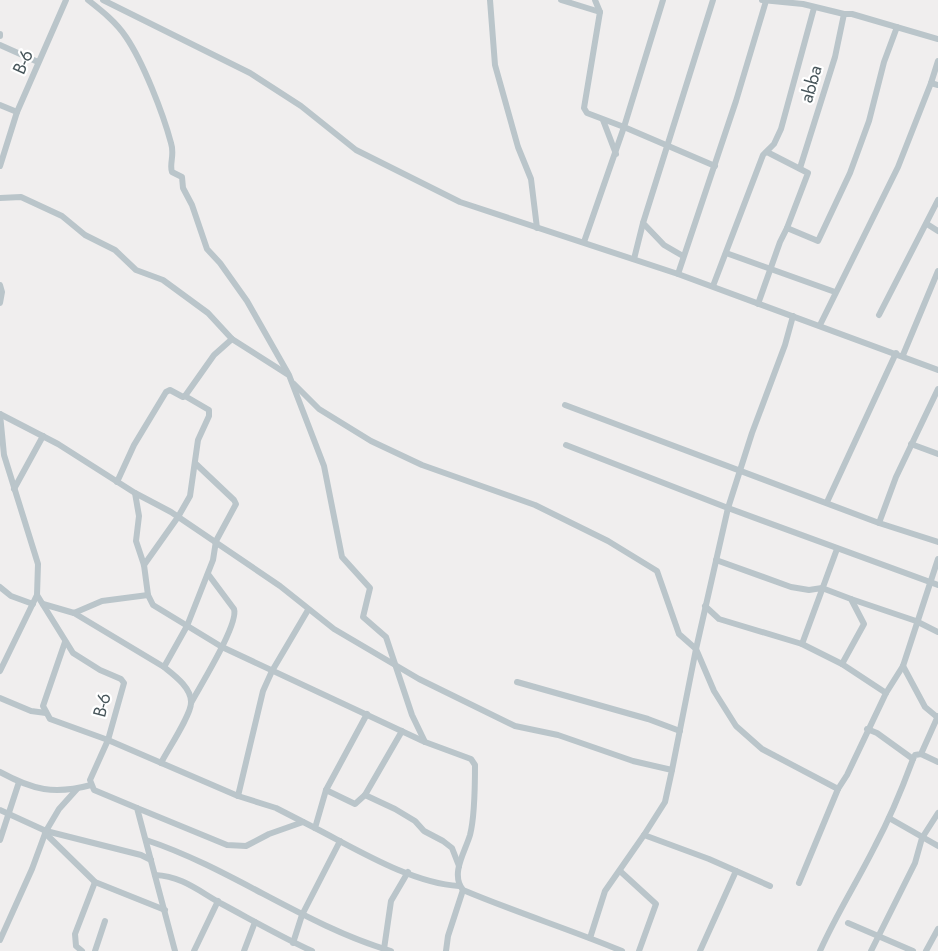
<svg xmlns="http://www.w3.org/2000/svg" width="938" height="951" font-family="Jost,sans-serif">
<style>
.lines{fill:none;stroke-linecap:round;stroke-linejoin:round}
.minor{stroke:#bac5ca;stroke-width:6}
.labels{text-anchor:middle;stroke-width:4.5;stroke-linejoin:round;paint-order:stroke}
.street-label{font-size:18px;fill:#47555a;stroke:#fff}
</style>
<rect width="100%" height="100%" fill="#f0eeee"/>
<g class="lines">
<g class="minor">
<path d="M 88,0 C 102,11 116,22 126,37 C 143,62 163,113 171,143 C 175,155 169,164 172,172 L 182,177 L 183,188 L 192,205 L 207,249 L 220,263 L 247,301 L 289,375 L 324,466 L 342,557 L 370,588 L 363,617 L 386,637 L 412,715 L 425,742 L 471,759 L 475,765 C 475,784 475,816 470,835 C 465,852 450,874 463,890 C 515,912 569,929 622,951"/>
<path d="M 103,0 L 250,73 L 301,106 L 356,150 L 460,202 L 678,274 L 938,370"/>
<path d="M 490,0 L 495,65 L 518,147 L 531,179 L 537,228"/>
<path d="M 561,0 L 600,12"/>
<path d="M 663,0 L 624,127 L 715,166"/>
<path d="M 762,0 L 803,4 L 844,14 L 852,14 L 938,39"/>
<path d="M 0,34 L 0,36"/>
<path d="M 0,45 L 38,62"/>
<path d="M 931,83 L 938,61"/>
<path d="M 0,105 L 17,112"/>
<path d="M 603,120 L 616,154"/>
<path d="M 767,152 L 808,173 L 787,228"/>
<path d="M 0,166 L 17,112 L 66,0"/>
<path d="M 800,168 L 835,57 L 844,14"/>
<path d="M 0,198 L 21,197 L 62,216 L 85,235 L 115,250 L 136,270 L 163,280 L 208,313 L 232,339 L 287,374"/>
<path d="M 927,224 L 938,231"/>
<path d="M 584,242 L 624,127 L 587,113 L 584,108 L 600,12 L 595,0"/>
<path d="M 726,253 L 835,292"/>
<path d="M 683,256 L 664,245 L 643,223 L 713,0"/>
<path d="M 634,259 L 643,223"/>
<path d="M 678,274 L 736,101 L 766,1"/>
<path d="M 0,285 L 2,292 L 0,303"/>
<path d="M 713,286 L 763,155 L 774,144 L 781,129 L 814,8"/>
<path d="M 758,304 L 780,242 L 787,228 L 818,241 L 850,173 L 869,121 L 884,62 L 897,27"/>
<path d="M 879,315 L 938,200"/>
<path d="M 820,325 L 898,167 L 931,83 L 938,85"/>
<path d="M 903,355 L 938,271"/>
<path d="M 294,384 L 319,409 L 371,441 L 422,465 L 535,505 L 608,541 L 657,571 L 679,634 L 696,649 L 714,691 L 736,726 L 762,749 L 838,789"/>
<path d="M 938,389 L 896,477 L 879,523 L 938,542"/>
<path d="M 565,405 L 879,523"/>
<path d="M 0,414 L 58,444 L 135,493 L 171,512 L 280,586 L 334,629 L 419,679 L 515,726 L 558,735 L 633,761 L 672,770 L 665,802 L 644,835 L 709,859 L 770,886"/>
<path d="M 0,414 L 4,455 L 38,564 L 37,595 L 73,653 L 100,670 L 121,679 L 124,683 L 108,740 L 90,780 L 94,790 L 137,808 L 175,951"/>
<path d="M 911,444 L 938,454"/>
<path d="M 566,445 L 728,508 L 938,585"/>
<path d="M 117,482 L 134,445 L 166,392 L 170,390 L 183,397 L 185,396 L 214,355 L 232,339"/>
<path d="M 14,489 L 43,436"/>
<path d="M 135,493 L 139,516 L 136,541 L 144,565 L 148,595 L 153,605 L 222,647 L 425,742"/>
<path d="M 827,502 L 896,353"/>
<path d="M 716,560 L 791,587 L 809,590 L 822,588 L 851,599 L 864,624 L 842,664 L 886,693 L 903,666 L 938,559"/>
<path d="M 144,565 L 178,517 L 190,496 L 198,440 L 209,416 L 209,410 L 185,396"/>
<path d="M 0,587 L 11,596 L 33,604"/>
<path d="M 851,599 L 916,621 L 938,632"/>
<path d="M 43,604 L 74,613 L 102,601 L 148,595"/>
<path d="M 705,606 L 719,619 L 802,644 L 842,664"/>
<path d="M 74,613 L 164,667 C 174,675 192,688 191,703 C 191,715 167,751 161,763"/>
<path d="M 65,642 L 43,706 L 50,719 L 108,740 L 238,796 L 276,808 L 315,828"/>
<path d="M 802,644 L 837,549"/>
<path d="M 903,666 L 925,707 L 937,717"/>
<path d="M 164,667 L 187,626 L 213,560 L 216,541 L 236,504 L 234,500 L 196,464"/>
<path d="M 0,671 L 37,595"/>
<path d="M 517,682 L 648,719 L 680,731"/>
<path d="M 0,698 L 31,711 L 46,713"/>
<path d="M 191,703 C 200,686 239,624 234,609 L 208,574"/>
<path d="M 367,714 L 326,790 L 315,828 C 358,850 411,883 459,886"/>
<path d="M 867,729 L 877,733 L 913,759 L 915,755 L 921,754 L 938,716"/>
<path d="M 921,754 L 938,762"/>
<path d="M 672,770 L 696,649 L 728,508 L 752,433 L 785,345 L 793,316"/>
<path d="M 0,772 C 33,790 54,795 91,785"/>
<path d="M 326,790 L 355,804 L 365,795 L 395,809 L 415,821 L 424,831 L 443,841 L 452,848 L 459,866"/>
<path d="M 365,795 L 402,731"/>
<path d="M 238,796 L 263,691 L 272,671 L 308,610"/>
<path d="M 137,808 L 227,845 L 246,846 L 269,834 L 303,822"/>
<path d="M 0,810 L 46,831 L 141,855 L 151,860"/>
<path d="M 889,818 L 938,846"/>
<path d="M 45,833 L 95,882 L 165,910"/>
<path d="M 0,840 L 19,782"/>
<path d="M 146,840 C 231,868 304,925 391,951"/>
<path d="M 620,871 L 656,904 L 639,951"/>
<path d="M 155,875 C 182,876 200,892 222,904 C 252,920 281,937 312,951"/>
<path d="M 799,883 L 838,789 L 847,775 L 886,693"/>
<path d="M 848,923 L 913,951"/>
<path d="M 590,938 L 605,891 L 644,835"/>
<path d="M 0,940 L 32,869 L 46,831 L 59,809 L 77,789"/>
<path d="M 293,943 L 302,915 L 340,841"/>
<path d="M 384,949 L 391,901 L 408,872"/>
<path d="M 82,951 L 76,946 L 75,934 L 95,882"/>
<path d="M 95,951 L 105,921"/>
<path d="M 194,951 L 218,901"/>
<path d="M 244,951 L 255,922"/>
<path d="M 446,951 L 448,936 L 463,890"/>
<path d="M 700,951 L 736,871"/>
<path d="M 820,951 C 836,915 857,882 875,846 C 890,818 902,789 913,759"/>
<path d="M 871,951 L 915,863 L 922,838 L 938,813"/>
<path d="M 926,951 L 938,929"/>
</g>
</g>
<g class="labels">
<g class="street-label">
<text transform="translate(23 62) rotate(-66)" y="6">B-6</text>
<text transform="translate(811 84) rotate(-74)" y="6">abba</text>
<text transform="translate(102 705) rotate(-75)" y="6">B-6</text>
</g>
</g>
</svg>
